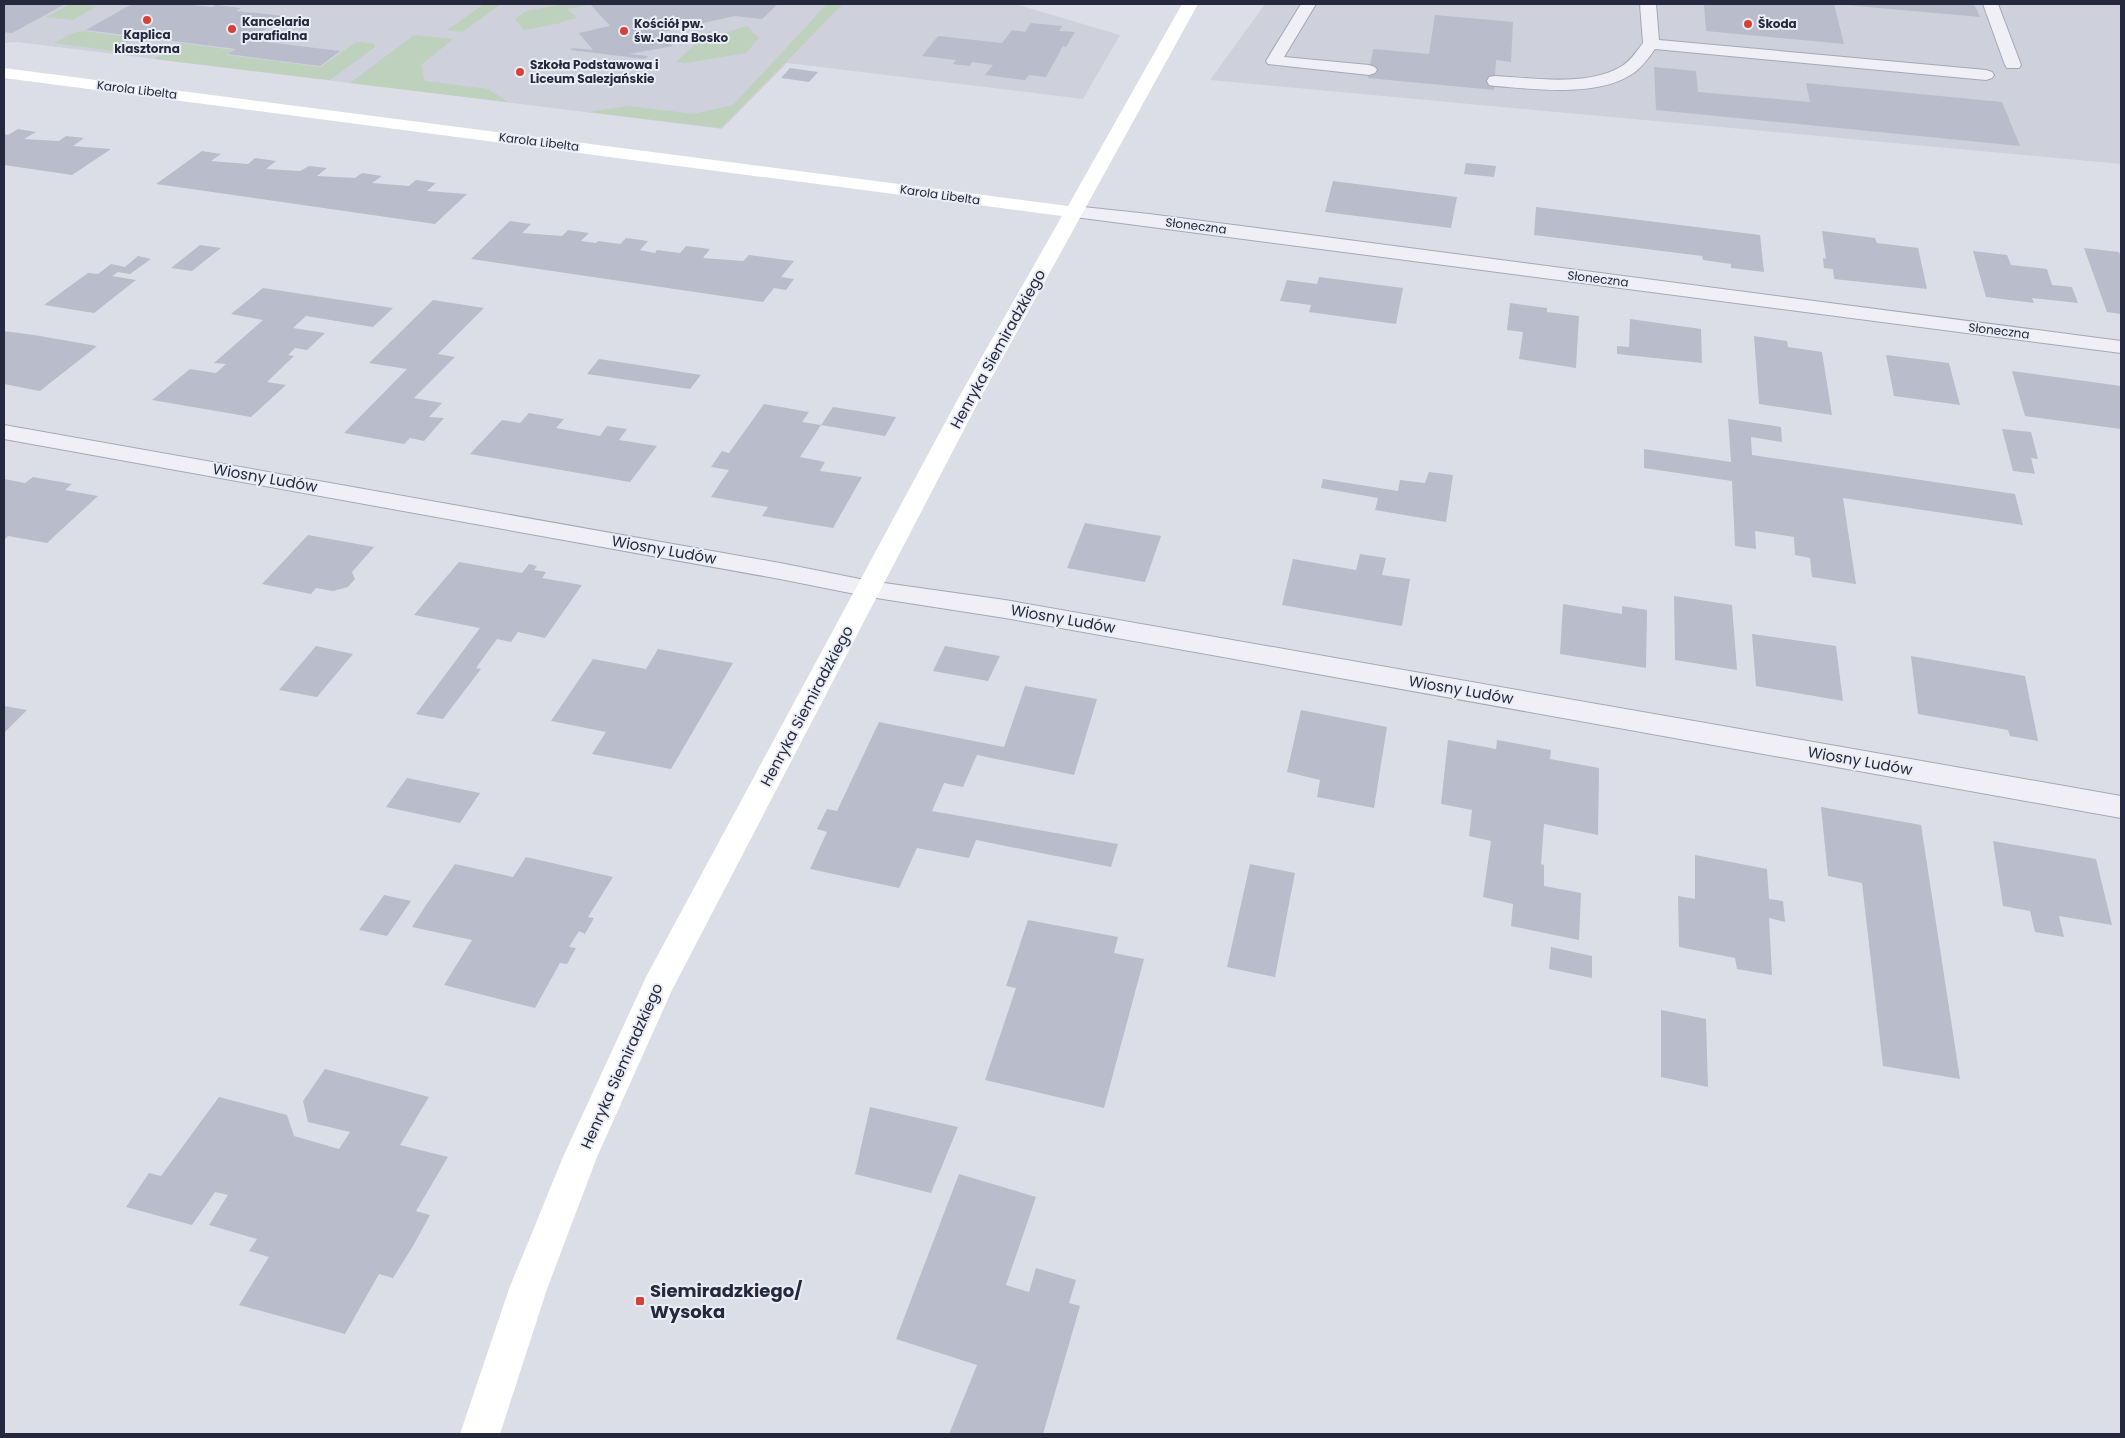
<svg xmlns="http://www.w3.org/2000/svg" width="2125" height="1438" font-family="Poppins,sans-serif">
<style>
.built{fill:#ced0dc}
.green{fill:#bdd1bc}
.building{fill:#b9bcca}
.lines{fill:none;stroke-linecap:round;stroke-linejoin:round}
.lane-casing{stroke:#a5a8b4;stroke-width:2}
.street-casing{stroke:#a5a8b4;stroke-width:2}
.lane{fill:#efeff5;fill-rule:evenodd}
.street{fill:#efeff5;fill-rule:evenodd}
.secondary{fill:#fff;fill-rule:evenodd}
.poi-dot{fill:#d44239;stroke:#ebedf5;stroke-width:2}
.labels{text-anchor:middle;stroke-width:4;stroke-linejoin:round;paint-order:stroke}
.far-poi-label{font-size:12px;font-weight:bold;fill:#25293e;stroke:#ebedf5;text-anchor:start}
.far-street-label{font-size:12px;fill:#25293e;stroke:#ebedf5}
.street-label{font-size:15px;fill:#25293e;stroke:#ebedf5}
.near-poi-label{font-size:18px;font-weight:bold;fill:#25293e;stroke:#ebedf5;text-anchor:start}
</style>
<rect width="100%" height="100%" fill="#dcdee7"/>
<g class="built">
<path d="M 4,4 L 1015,4 L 1120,35 L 1083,99 L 787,63 L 722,129 L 17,42 L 4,43 Z"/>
<path d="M 1265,4 L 2121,4 L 2121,164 L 1210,80 Z"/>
</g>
<g class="green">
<path d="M 70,4 L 97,6 L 73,20 L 46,17 Z"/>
<path d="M 484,4 L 501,4 L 462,32 L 447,30 Z"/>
<path d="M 563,4 L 588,5 L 568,9 L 577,18 L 560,22 L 561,23 L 524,30 L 515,19 L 526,11 Z"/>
<path d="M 827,4 L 843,4 L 721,128 L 588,112 L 629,106 L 694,114 L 733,105 Z"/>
<path d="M 747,26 L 759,38 L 746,53 L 685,63 L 676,62 L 709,31 L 725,33 Z"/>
<path d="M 84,31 L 135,38 L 114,51 L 54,43 L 73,33 Z"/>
<path d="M 414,35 L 453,39 L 421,65 L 425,81 L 488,89 L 508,102 L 350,83 Z"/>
<path d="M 361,42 L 374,44 L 375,47 L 330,80 L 154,59 L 179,43 L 233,50 L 226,55 L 321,67 L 355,43 Z"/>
</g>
<g class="building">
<path d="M 4,4 L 65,4 L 12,33 L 4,32 Z"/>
<path d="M 132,4 L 182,4 L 212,7 L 216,5 L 241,8 L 236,11 L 285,16 L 249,40 L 340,51 L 320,66 L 228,54 L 236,49 L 86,30 Z"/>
<path d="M 590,4 L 778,4 L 762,19 L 735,16 L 662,32 L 673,43 L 670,44 L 673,46 L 629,54 L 648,56 L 645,59 L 570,50 L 573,48 L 593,50 L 579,33 L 610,26 Z"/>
<path d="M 1704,4 L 1834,4 L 1844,44 L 1706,31 Z"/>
<path d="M 1846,4 L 1974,4 L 1980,17 L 1846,5 Z"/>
<path d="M 1435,15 L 1513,22 L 1511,62 L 1496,60 L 1494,90 L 1368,78 L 1373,49 L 1429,54 Z"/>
<path d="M 1031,23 L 1062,26 L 1059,31 L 1075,32 L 1066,47 L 1063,46 L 1046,77 L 1029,75 L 1025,80 L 985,75 L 993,65 L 972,62 L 970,66 L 953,64 L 956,60 L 922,56 L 938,36 L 1002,43 L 1012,30 L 1025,32 Z"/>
<path d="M 1654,67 L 1696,71 L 1698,92 L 1810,102 L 1806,83 L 2002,102 L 2020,146 L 1656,110 Z"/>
<path d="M 790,68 L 818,72 L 809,82 L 781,78 Z"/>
<path d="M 18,129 L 36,132 L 24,139 L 59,141 L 66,136 L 84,138 L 73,146 L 111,149 L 72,175 L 4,165 L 4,134 L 8,135 Z"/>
<path d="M 202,151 L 221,154 L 211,161 L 248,164 L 255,158 L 276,161 L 266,169 L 300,171 L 309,166 L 327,168 L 317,176 L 355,178 L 362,173 L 382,176 L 372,183 L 409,186 L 416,180 L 436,183 L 427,191 L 467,194 L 435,224 L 156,184 Z"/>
<path d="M 1466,163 L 1496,166 L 1494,177 L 1464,174 Z"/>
<path d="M 1333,181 L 1457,197 L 1451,228 L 1325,212 Z"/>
<path d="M 1536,207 L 1760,235 L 1764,272 L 1731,268 L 1731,264 L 1703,260 L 1702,256 L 1534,235 Z"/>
<path d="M 510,221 L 531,224 L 522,233 L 562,236 L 568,230 L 589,233 L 581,241 L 596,243 L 598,241 L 620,244 L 626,238 L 648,241 L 640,250 L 655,253 L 657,250 L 680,253 L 686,246 L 710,249 L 703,258 L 743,261 L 749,255 L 794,261 L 781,277 L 794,279 L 786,290 L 774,288 L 763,302 L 471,259 Z"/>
<path d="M 1822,231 L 1875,238 L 1877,243 L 1918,248 L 1927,289 L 1834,279 L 1833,269 L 1824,268 L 1823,258 L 1826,259 Z"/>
<path d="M 200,245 L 221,248 L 192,271 L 171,268 Z"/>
<path d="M 2084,248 L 2119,252 L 2121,257 L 2121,314 L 2107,312 Z"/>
<path d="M 1973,251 L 2007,255 L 2011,265 L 2047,269 L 2052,285 L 2072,287 L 2078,303 L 2032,298 L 2034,303 L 1986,297 Z"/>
<path d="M 138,256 L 151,259 L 130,274 L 118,272 L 112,276 L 136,280 L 94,313 L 44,305 L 88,273 L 98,274 L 111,264 L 125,267 Z"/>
<path d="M 1319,277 L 1403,288 L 1396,324 L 1309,312 L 1311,305 L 1280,301 L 1287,280 L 1317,284 Z"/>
<path d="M 263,288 L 393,308 L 373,327 L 306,316 L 293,328 L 325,333 L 307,350 L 295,348 L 288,355 L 294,356 L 267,382 L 286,385 L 251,417 L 152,400 L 190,369 L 216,373 L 226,364 L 214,363 L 263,320 L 231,314 Z"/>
<path d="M 433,300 L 484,308 L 438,354 L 455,357 L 414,398 L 442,403 L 429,417 L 444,418 L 424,441 L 410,438 L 404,444 L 344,433 L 407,369 L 369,363 Z"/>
<path d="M 1510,303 L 1547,308 L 1547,312 L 1579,316 L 1576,368 L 1519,359 L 1523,332 L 1507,330 Z"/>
<path d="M 1630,319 L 1701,329 L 1702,363 L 1617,354 L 1617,346 L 1629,347 Z"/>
<path d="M 4,331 L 34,335 L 97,346 L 40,391 L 4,384 Z"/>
<path d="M 1754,336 L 1787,341 L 1788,347 L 1822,352 L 1832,415 L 1759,404 Z"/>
<path d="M 1886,355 L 1949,363 L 1960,405 L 1894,396 Z"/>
<path d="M 599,359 L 645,366 L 701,375 L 690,389 L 587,374 Z"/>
<path d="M 2012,371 L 2121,386 L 2121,429 L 2025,416 Z"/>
<path d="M 764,404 L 809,412 L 802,422 L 821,425 L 800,457 L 825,462 L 820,471 L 862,477 L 833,528 L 762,516 L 768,507 L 711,497 L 729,470 L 711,467 L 722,451 L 729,453 Z"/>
<path d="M 833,407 L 896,417 L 885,436 L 821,425 Z"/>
<path d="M 529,413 L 564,419 L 556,428 L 600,436 L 607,426 L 627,429 L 619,440 L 657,446 L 630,482 L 470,454 L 502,420 L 520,423 Z"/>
<path d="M 1728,419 L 1781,427 L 1782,442 L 1751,437 L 1752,455 L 2015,494 L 2023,525 L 1843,498 L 1856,584 L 1812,577 L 1810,558 L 1795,555 L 1794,537 L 1755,531 L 1756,549 L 1735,546 L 1732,481 L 1644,468 L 1644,449 L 1731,462 Z"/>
<path d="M 2002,429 L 2031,432 L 2038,459 L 2031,458 L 2035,474 L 2013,471 Z"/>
<path d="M 1429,472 L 1453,475 L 1446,522 L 1375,510 L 1378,498 L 1321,488 L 1323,479 L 1398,491 L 1400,480 L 1425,483 Z"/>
<path d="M 33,477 L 72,484 L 65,490 L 98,496 L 47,543 L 8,536 L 4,540 L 4,479 L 25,483 Z"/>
<path d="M 1085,523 L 1161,536 L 1145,582 L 1067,568 Z"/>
<path d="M 308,535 L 374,547 L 352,572 L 355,579 L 348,587 L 333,591 L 316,588 L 311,594 L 262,584 Z"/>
<path d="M 1360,554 L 1386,558 L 1382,575 L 1410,579 L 1402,626 L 1282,605 L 1293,559 L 1356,570 Z"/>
<path d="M 459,562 L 522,573 L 529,564 L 537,566 L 534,570 L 546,572 L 542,578 L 582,585 L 545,638 L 518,632 L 511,642 L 497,639 L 476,668 L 481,669 L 443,719 L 416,714 L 480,628 L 414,615 Z"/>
<path d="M 1674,596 L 1732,605 L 1737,670 L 1675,660 Z"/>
<path d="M 1563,604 L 1622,614 L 1622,606 L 1647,610 L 1646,668 L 1560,654 Z"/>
<path d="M 1752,634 L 1836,646 L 1843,701 L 1756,686 Z"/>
<path d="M 316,646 L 353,654 L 317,697 L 279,690 Z"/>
<path d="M 945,646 L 1000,656 L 988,681 L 933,671 Z"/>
<path d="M 658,649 L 733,663 L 671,769 L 592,754 L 606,732 L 551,721 L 593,659 L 646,669 Z"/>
<path d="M 1911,656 L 2025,676 L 2038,741 L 2010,736 L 2008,730 L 1918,714 Z"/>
<path d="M 1025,686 L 1097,699 L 1074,775 L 977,755 L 963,787 L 944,783 L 932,811 L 1118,844 L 1111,867 L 976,840 L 969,858 L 917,848 L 899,888 L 810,869 L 827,832 L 817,829 L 827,809 L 837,811 L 879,722 L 1004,747 Z"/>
<path d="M 4,706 L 27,710 L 4,733 Z"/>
<path d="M 1301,710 L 1387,727 L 1374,808 L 1317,797 L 1320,780 L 1287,772 Z"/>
<path d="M 1448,740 L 1496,749 L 1497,740 L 1551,750 L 1550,759 L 1599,768 L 1598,835 L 1544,824 L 1541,864 L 1544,865 L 1544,886 L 1581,893 L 1579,940 L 1511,926 L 1513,904 L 1483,897 L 1491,841 L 1469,836 L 1472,810 L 1441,804 Z"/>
<path d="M 407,778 L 480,793 L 460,823 L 386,807 Z"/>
<path d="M 1821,807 L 1921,825 L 1960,1079 L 1883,1066 L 1862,883 L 1828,876 Z"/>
<path d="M 1993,841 L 2096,859 L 2112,925 L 2059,916 L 2064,937 L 2035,932 L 2030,911 L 2003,906 Z"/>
<path d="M 1695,855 L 1767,869 L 1769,899 L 1783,901 L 1785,922 L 1769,918 L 1772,975 L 1737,969 L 1735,958 L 1679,947 L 1678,896 L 1695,899 Z"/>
<path d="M 526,857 L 613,877 L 588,917 L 594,918 L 585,934 L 579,931 L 569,947 L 576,948 L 567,964 L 560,963 L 535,1008 L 444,985 L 472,940 L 412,927 L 426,905 L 455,864 L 513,877 Z"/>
<path d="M 1250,864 L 1295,873 L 1275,977 L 1227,967 Z"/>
<path d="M 384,895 L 411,901 L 387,936 L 359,930 Z"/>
<path d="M 1028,920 L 1118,937 L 1114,953 L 1144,959 L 1104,1108 L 985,1080 L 1016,988 L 1006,986 Z"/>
<path d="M 1551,947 L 1592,956 L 1592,978 L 1549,969 Z"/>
<path d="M 1661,1010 L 1706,1019 L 1708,1087 L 1661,1077 Z"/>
<path d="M 325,1069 L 429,1097 L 400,1145 L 448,1157 L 416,1211 L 430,1215 L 413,1246 L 393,1278 L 379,1274 L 345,1334 L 239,1305 L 269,1257 L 249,1251 L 257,1239 L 209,1225 L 228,1195 L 215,1192 L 192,1225 L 126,1207 L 149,1173 L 161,1176 L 219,1097 L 287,1115 L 294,1136 L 339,1149 L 350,1132 L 308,1122 L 303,1101 Z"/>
<path d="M 870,1107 L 958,1127 L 931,1193 L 855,1174 Z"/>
<path d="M 959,1174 L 1036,1197 L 1006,1285 L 1029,1292 L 1036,1268 L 1076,1280 L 1069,1303 L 1080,1306 L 1043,1434 L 949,1434 L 977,1365 L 896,1339 Z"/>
</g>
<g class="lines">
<g class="lane-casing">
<g id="lane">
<path d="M 1301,4 L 1316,4 L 1284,57 L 1369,65 L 1375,67 L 1377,70 L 1375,73 L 1369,75 L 1268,64 L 1266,61 Z"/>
<path d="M 1640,4 L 1656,4 L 1659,40 L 1986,70 L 1992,72 L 1994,75 L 1992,78 L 1986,80 L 1655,49 C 1649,57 1643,66 1635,72 C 1600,98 1535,89 1495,86 L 1489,85 L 1487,81 L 1489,77 L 1495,76 C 1533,78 1588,87 1622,66 C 1630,61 1637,51 1643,43 Z"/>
<path d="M 1983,4 L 1998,4 L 2021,65 L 2019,68 L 2007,68 L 2005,65 Z"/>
</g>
</g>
<g class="street-casing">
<g id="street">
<path d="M 1074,206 L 1149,214 L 2121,341 L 2121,353 L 1067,216 L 1065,212 L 1067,208 Z"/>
<path d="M 4,425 L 780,563 L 870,581 L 1005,600 L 2121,796 L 2121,818 L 1005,618 L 870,597 L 780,579 L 4,439 Z"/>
</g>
</g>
<use href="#lane" class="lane"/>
<use href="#street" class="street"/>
<path class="secondary" d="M 1182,4 L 1198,4 L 981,397 L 672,990 L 597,1157 L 547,1289 L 500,1434 L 460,1434 L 509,1289 L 563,1157 L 646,977 L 959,397 L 1062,216 L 4,78 L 4,68 L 1068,206 Z"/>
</g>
<g class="poi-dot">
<circle cx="147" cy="20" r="5"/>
<circle cx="1748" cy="24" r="5"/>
<circle cx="232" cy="29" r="5"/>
<circle cx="624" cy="31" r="5"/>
<circle cx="520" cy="72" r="5"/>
<rect x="635" y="1296" width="10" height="10" rx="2.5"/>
</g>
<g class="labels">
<g class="far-poi-label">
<text x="242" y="26">Kancelaria<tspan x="242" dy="14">parafialna</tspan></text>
<text x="634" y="28">Kościół pw.<tspan x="634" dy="14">św. Jana Bosko</tspan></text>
<text x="1758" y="28">Škoda</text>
<text x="147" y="39" text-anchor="middle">Kaplica<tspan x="147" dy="14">klasztorna</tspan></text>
<text x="530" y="69">Szkoła Podstawowa i<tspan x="530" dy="14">Liceum Salezjańskie</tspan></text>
</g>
<g class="far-street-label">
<text transform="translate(137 90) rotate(7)" y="4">Karola Libelta</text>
<text transform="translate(539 142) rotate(7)" y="4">Karola Libelta</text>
<text transform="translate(940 195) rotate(8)" y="4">Karola Libelta</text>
<text transform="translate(1196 226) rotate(7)" y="4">Słoneczna</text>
<text transform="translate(1598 279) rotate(7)" y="4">Słoneczna</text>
<text transform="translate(1999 331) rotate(7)" y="4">Słoneczna</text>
</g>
<g class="street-label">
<text transform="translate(998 349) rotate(-61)" y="5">Henryka Siemiradzkiego</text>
<text transform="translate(265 478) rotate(10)" y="5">Wiosny Ludów</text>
<text transform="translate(664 550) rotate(10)" y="5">Wiosny Ludów</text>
<text transform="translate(1063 619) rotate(10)" y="5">Wiosny Ludów</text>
<text transform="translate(1461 690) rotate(10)" y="5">Wiosny Ludów</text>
<text transform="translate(807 706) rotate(-62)" y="5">Henryka Siemiradzkiego</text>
<text transform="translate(1860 761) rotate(10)" y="5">Wiosny Ludów</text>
<text transform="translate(622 1066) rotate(-66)" y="5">Henryka Siemiradzkiego</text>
</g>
<g class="near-poi-label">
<text x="650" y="1297">Siemiradzkiego/<tspan x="650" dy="21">Wysoka</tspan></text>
</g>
</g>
<rect width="2125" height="1438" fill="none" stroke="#25293e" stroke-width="10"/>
</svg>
